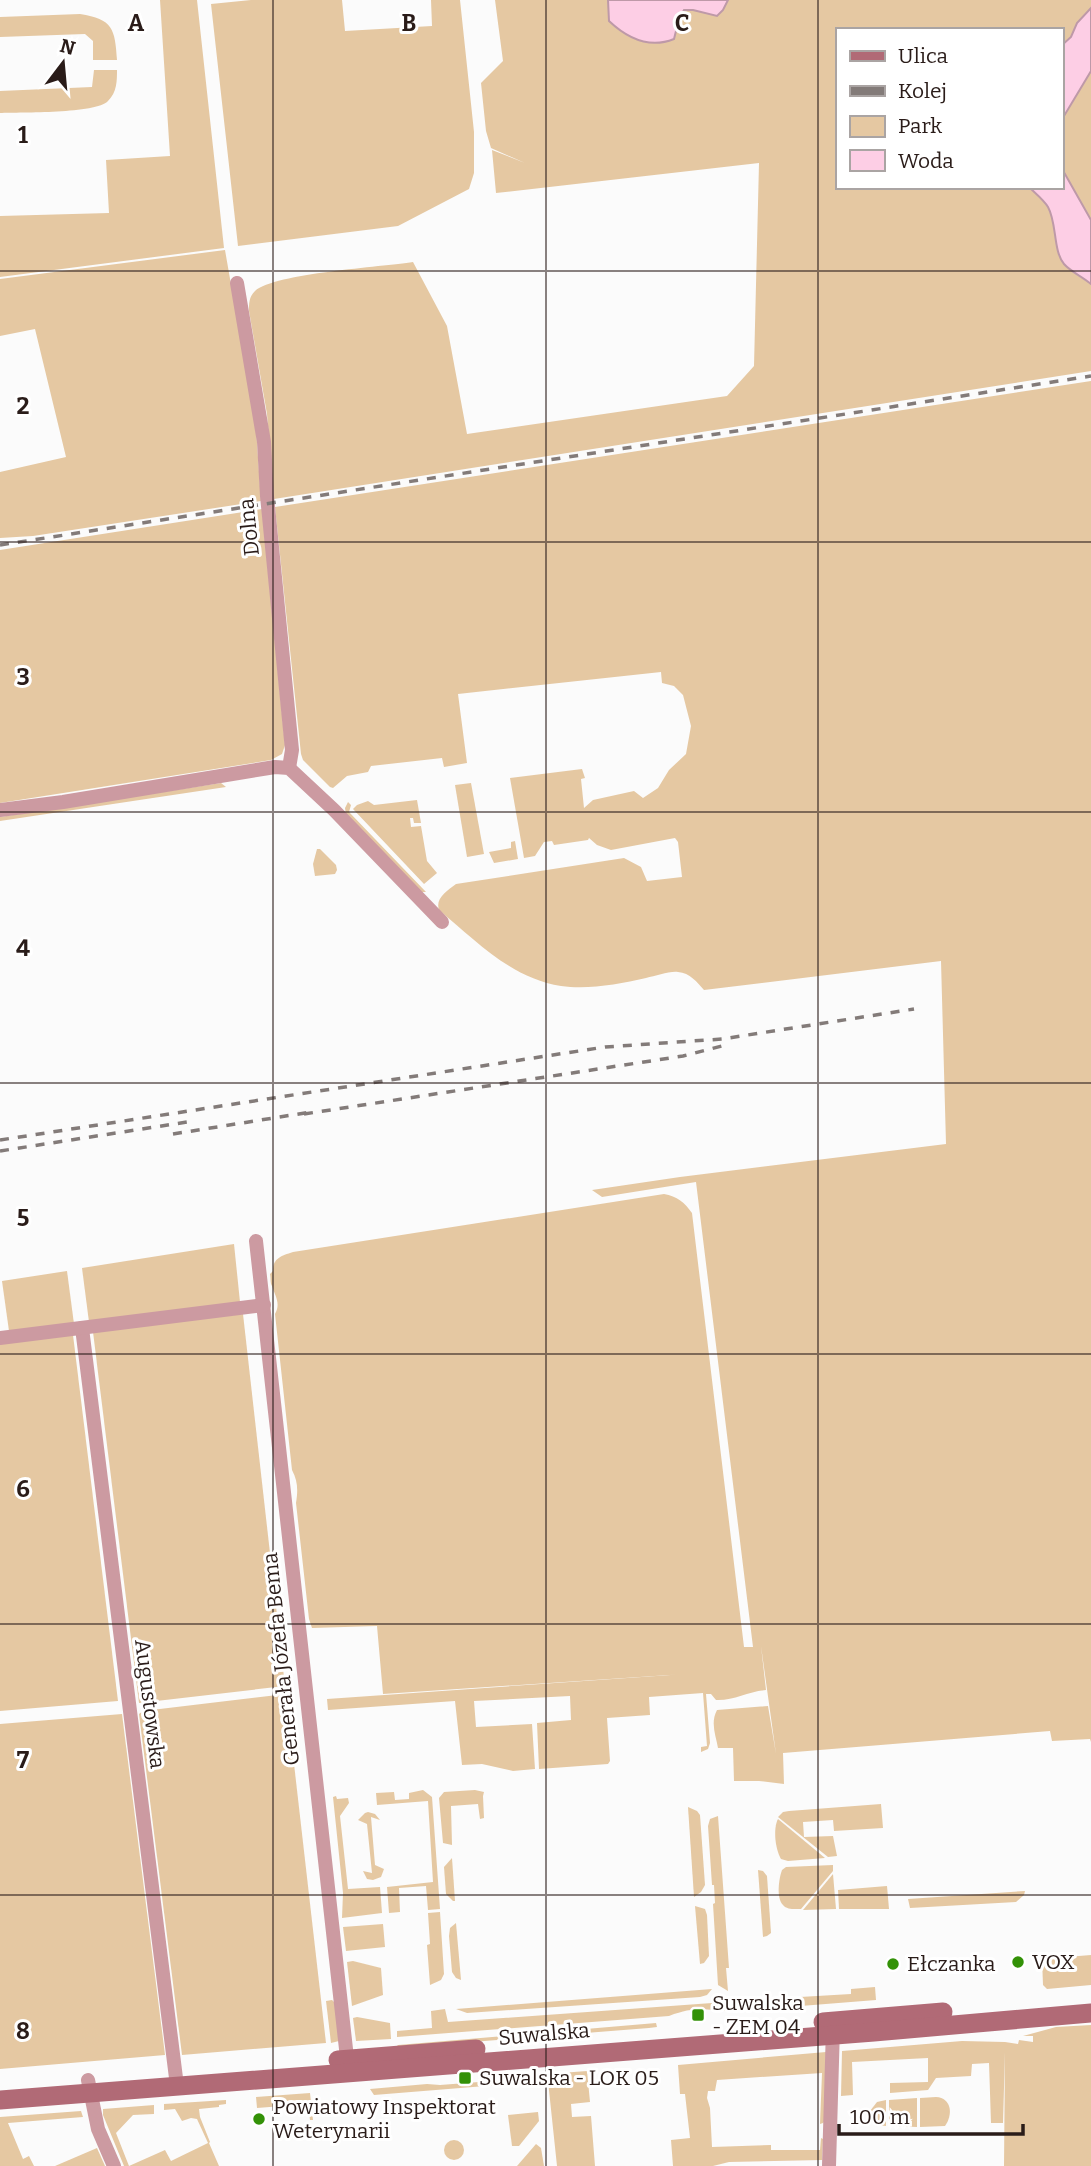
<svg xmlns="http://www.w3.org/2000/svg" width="1091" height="2166" font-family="Bitter,serif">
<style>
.green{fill:#e5c8a2}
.water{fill:#fdcee5;stroke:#be99a8;stroke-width:2}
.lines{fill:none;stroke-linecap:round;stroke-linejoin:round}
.street{stroke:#cc9aa1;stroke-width:14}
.secondary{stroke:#b16a76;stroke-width:19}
.rail{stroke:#837b79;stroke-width:3.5;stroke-dasharray:9 9;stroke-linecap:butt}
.grid{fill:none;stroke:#2a1c19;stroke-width:2;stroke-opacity:0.55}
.poi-dot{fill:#339107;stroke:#fff;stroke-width:2.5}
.labels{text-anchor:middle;stroke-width:6;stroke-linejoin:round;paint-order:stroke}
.street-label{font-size:21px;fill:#2a1c19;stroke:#fff}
.poi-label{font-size:21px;fill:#2a1c19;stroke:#fff;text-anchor:start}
.grid-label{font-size:23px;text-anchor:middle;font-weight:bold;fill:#2a1c19;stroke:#fff;stroke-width:6;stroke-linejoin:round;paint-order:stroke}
</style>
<rect width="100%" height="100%" fill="#fbfbfb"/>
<g class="green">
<path d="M 160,0 L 197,0 L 224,248 L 0,277 L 0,216 L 109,213 L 106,160 L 170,156 Z"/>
<path d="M 251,0 L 342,0 L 345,31 L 432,26 L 431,0 L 460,0 L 474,132 L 474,173 L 469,189 L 398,226 L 238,246 L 211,4 Z"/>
<path d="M 495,0 L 608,0 L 609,21 L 674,39 L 679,19 L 684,10 L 693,10 L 717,16 L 723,10 L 728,0 L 1091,0 L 1091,8 L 1077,23 L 1071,37 L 1061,46 L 1061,30 L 837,30 L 837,187 L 1029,187 C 1035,193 1044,200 1048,207 C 1057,223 1053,251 1064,264 C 1071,272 1082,278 1091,284 L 1091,371 L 274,499 L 267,414 L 249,311 C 249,303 249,297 255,291 C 275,273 382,267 413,262 L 447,326 L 467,434 L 727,396 L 754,366 L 759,163 L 496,193 L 492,150 L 525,163 L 491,148 L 486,131 L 481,83 L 503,61 Z"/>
<path d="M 80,14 C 113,19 115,29 117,60 L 93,60 L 93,41 L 85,34 L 0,37 L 0,17 Z"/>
<path d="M 94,70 L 117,70 C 117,81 117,92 108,101 C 96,114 21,112 0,113 L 0,91 L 92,87 Z"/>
<path d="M 1091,71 L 1091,220 L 1061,167 L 1061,121 Z"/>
<path d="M 225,250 L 256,428 L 261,501 L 33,536 L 0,538 L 0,472 L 66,457 L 35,329 L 0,336 L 0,279 Z"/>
<path d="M 1091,381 L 1091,1742 L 1090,1739 L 1052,1741 L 1050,1731 L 783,1753 L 784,1784 L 759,1781 L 734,1781 L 733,1748 L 718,1748 C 716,1736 710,1723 717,1710 L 768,1706 L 776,1754 L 761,1646 L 766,1690 C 749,1691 733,1701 716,1700 L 711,1694 L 706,1694 L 710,1743 L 708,1749 L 701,1752 L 701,1747 L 707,1746 L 703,1693 L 649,1697 L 650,1715 L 607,1718 L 610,1761 L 608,1764 L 539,1769 L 537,1723 L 571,1720 L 570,1696 L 474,1701 L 476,1727 L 532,1724 L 535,1769 L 513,1771 L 482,1764 L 462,1765 L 455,1701 L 328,1710 L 327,1699 L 685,1674 L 383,1694 L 377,1626 L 312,1628 L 309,1619 L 296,1503 C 298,1491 298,1481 292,1470 L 275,1314 C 281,1303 275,1296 272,1286 C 270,1283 271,1278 270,1274 L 273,1271 C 273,1258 281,1256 293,1252 L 664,1194 C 677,1196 685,1203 692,1213 L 744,1647 L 753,1647 L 696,1182 L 602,1197 L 592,1190 L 680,1177 L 946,1144 L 941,961 L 704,990 C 697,982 690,973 678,972 C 669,971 656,976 646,978 C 619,984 588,990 561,986 C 512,979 475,940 439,910 C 435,898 447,891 456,884 L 624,858 L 641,867 L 647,881 L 682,877 L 678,842 L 675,838 L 611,850 L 597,845 L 589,838 L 588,840 L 554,845 L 552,841 L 544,842 L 535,856 L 524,858 L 510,778 L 582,769 L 585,778 L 581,779 L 584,808 L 593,800 L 634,791 L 643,798 L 658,788 L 669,770 L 686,754 L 691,726 L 683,695 L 674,686 L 662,683 L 661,672 L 458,694 L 467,763 L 444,767 L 442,758 L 371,766 L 368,772 L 347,776 L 333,788 L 330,787 L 303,760 L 301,754 L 275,507 Z"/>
<path d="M 262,509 L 285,745 L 282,754 L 271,760 L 0,803 L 0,550 Z"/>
<path d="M 221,783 L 226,787 L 0,821 L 0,817 Z"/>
<path d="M 471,783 L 484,854 L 467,857 L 455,785 Z"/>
<path d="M 417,800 L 421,823 L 414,823 L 413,818 L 410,818 L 411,827 L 421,826 L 427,861 L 437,873 L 424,884 L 353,809 L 357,805 L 368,801 L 374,805 Z"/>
<path d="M 348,802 L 351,805 L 349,812 L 426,892 L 421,892 L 346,815 L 345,808 Z"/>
<path d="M 515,841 L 518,859 L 494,863 L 489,852 L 511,848 L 511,842 Z"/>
<path d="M 317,849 L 320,849 L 336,865 L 337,870 L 335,874 L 315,876 L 313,864 Z"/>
<path d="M 234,1244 L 240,1302 L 89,1322 L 82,1268 Z"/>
<path d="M 67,1271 L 74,1324 L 9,1331 L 2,1281 Z"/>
<path d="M 243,1314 L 285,1686 L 139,1703 L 93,1332 Z"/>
<path d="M 73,1335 L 118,1701 L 0,1711 L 0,1344 Z"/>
<path d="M 286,1694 L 326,2043 L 182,2055 L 139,1714 L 143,1711 Z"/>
<path d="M 122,1714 L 165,2055 L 0,2069 L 0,1724 Z"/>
<path d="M 423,1790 L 432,1797 L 440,1909 L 428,1910 L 426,1886 L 399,1888 L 400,1912 L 389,1913 L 387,1887 L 433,1882 L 428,1801 L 377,1805 L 376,1793 L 394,1792 L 395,1800 L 409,1799 L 409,1793 Z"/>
<path d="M 475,1790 L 484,1792 L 483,1796 L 484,1818 L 480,1819 L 478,1804 L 451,1806 L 452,1845 L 443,1843 L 439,1798 L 444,1792 Z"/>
<path d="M 336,1796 L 337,1799 L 348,1798 L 349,1803 L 340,1816 L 348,1889 L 380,1887 L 382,1913 L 342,1918 L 343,1893 L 333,1797 Z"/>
<path d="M 881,1804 L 883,1828 L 834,1831 L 833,1820 L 803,1822 L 804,1837 L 833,1836 L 837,1856 L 828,1857 L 778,1817 L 783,1812 L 789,1811 Z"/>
<path d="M 688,1807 L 697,1811 L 700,1815 L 705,1885 L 701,1892 L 694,1897 Z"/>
<path d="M 368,1812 L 375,1814 L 380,1820 L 371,1817 L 375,1865 L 384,1869 L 381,1877 L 373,1880 L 367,1879 L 363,1871 L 372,1873 L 367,1824 L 358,1820 L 365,1813 Z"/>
<path d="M 718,1816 L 729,1968 L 726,1968 L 728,1991 L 718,1985 L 713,1904 L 715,1903 L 714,1885 L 712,1885 L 708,1826 L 710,1819 Z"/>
<path d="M 778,1819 L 825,1858 L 788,1861 L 781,1859 C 775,1849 773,1828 778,1819 Z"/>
<path d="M 452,1858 L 455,1901 L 453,1901 L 446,1894 L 444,1867 Z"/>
<path d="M 833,1865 L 833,1871 L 801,1909 C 795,1909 787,1910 783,1905 C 776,1898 779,1878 782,1870 L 786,1867 Z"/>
<path d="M 758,1870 L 763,1871 L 767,1876 L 771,1933 L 767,1936 L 763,1937 Z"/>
<path d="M 833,1874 L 836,1909 L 803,1910 Z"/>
<path d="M 887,1886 L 889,1909 L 839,1909 L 838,1890 Z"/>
<path d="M 1025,1891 L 1024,1895 L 1016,1902 L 910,1908 L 908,1899 Z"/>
<path d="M 695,1906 L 705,1909 L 707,1915 L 709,1956 L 704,1963 L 700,1964 Z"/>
<path d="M 440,1912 L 444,1974 L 441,1980 L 430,1985 L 427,1945 L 430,1944 L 428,1913 Z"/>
<path d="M 456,1923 L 461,1980 L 456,1978 L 452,1972 L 449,1936 L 450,1928 Z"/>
<path d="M 383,1924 L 385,1947 L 346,1951 L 343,1927 Z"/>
<path d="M 1091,1955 L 1091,1985 L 1047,1989 L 1043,1985 L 1042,1959 Z"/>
<path d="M 353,1961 L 381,1968 L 383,1995 L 352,2006 L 347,1962 Z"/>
<path d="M 875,1987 L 876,2000 L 788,2007 L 788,2003 L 800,1997 L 851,1994 L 851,1989 Z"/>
<path d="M 712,1989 L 707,1995 L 700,1997 L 467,2013 L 456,2009 Z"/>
<path d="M 769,1999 L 776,2000 L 777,2008 C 762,2009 746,2011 731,2011 C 704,2010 696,2006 669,2016 L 397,2037 L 397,2031 L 432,2028 L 431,2011 L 445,2009 L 448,2022 Z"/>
<path d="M 332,2000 L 335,2003 L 339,2041 L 331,2043 L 326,2001 Z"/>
<path d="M 357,2017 L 390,2023 L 391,2039 L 356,2041 L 353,2018 Z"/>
<path d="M 656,2023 L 657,2027 L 649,2028 L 395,2048 L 398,2045 Z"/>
<path d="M 1091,2025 L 1091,2166 L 1004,2166 L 1005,2052 L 1003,2123 L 991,2123 L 989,2063 L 972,2064 L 971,2076 L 936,2078 L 928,2090 L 890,2093 L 890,2083 L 928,2082 L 928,2058 L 852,2062 L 853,2095 L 841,2096 L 842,2051 L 962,2041 L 1005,2042 L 1018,2044 L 1019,2040 L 1033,2042 L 1033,2036 L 1023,2036 L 1056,2027 Z"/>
<path d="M 826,2052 L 825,2121 L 823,2123 L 820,2124 L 822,2073 L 717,2080 L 715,2091 L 708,2091 L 707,2098 L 710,2108 L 712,2147 L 771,2145 L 771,2150 L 820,2150 L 821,2138 L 823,2139 L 822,2160 L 729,2162 L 713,2166 L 673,2166 L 671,2140 L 690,2138 L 685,2094 L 680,2094 L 678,2065 Z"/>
<path d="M 587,2071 L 590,2102 L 571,2104 L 572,2117 L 591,2116 L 595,2166 L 557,2166 L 548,2081 L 374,2095 L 370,2089 L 427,2084 L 440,2085 L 479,2082 L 496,2078 Z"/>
<path d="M 310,2093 L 313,2120 L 310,2120 L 308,2104 L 257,2108 L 256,2097 Z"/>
<path d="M 936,2097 C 952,2098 953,2115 945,2126 L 920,2127 L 920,2098 Z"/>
<path d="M 917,2098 L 917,2127 L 889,2126 L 889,2100 Z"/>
<path d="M 226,2100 L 226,2104 L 219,2105 L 219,2107 L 199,2109 L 200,2117 L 210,2142 L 209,2143 L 219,2166 L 124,2166 L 103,2115 L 103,2109 L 154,2105 L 154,2114 L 133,2115 L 116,2133 L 129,2166 L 165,2150 L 171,2161 L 208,2143 L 197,2119 L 191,2118 L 182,2121 L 175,2109 L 164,2110 L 164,2104 Z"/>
<path d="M 886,2100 L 886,2126 L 877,2125 L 870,2120 L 870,2111 L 877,2102 Z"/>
<path d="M 81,2111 L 83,2117 L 8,2123 L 23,2159 L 29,2156 L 34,2166 L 0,2166 L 0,2117 Z"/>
<path d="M 538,2112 L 539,2121 L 519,2146 L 512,2146 L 508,2115 Z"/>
<circle cx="454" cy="2150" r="10"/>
<path d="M 536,2144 L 541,2148 L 544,2166 L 517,2166 Z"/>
<path d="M 97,2148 L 105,2166 L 55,2166 Z"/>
</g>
<g class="water">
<path d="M 608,0 L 728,0 L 723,10 L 717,16 L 693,10 L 684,10 L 679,19 L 674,39 C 649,49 628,39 609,21 Z"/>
<path d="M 1091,8 L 1091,71 L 1061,121 L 1061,46 L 1071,37 L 1077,23 Z"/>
<path d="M 1061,167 L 1091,220 L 1091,284 C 1083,277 1071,272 1064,264 C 1053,251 1057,223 1048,207 C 1044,200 1035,193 1029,187 L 1061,187 Z"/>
</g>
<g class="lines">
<g class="street">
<path d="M 237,283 L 264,442 L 267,496 L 292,750 L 289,768"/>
<path d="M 0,810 L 63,802 L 275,767 L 289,768 L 334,810 L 442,922"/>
<path d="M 256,1241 L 348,2067"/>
<path d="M 82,1328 L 177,2086"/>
<path d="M 0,1338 L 264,1305"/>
<path d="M 88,2080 L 98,2129 L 114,2166"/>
<path d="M 829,2166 L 833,2027"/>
</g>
<g class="secondary">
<path d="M 823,2022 L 943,2012"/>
<path d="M 338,2060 L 476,2049"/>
<path d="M 0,2100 L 874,2032 L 1091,2013"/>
</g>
<g class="rail">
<path d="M 0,545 L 1091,376"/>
<path d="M 304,1114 L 683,1056 L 722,1046"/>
<path d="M 173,1134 L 311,1112"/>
<path d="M 0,1140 L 605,1047 L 722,1039 L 914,1009"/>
<path d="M 0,1151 L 187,1122"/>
</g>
</g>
<path class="grid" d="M 273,0 L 273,2166M 546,0 L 546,2166M 818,0 L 818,2166M 0,271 L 1091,271M 0,542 L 1091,542M 0,812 L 1091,812M 0,1083 L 1091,1083M 0,1354 L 1091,1354M 0,1624 L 1091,1624M 0,1895 L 1091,1895"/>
<g class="poi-dot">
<circle cx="1018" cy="1962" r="7"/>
<circle cx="893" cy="1964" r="7"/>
<rect x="691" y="2008" width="14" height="14" rx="3.5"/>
<rect x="458" y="2071" width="14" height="14" rx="3.5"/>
<circle cx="259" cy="2119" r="7"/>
</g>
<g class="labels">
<g class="street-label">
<text transform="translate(249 527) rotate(-96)" y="7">Dolna</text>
<text transform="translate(281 1659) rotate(-96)" y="7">Generała Józefa Bema</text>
<text transform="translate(150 1704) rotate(83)" y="7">Augustowska</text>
<text transform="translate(544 2034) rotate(-5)" y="7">Suwalska</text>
</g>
<g class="poi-label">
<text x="1032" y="1969">VOX</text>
<text x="907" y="1971">Ełczanka</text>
<text x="712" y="2010">Suwalska<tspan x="712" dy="24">- ZEM 04</tspan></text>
<text x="479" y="2085">Suwalska - LOK 05</text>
<text x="273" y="2114">Powiatowy Inspektorat<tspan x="273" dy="24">Weterynarii</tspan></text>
</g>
</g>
<g class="grid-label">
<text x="136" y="31">A</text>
<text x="409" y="31">B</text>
<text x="682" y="31">C</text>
<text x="23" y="143">1</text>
<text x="23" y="414">2</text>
<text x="23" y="685">3</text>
<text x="23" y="956">4</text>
<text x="23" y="1226">5</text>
<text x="23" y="1497">6</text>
<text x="23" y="1768">7</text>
<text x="23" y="2039">8</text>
</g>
<rect x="836" y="28" width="228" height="161" fill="#ffffff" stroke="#aaa4a3" stroke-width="2"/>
<rect x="850" y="51" width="35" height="10" fill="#b16a76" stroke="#aaa4a3" stroke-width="2"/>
<text x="898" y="63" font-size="21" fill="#2a1c19">Ulica</text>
<rect x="850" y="86" width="35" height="10" fill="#837b79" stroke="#aaa4a3" stroke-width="2"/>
<text x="898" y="98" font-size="21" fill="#2a1c19">Kolej</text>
<rect x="850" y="116" width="35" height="21" fill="#e5c8a2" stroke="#aaa4a3" stroke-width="2"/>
<text x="898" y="133" font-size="21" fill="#2a1c19">Park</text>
<rect x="850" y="150" width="35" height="21" fill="#fdcee5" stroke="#aaa4a3" stroke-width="2"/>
<text x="898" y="168" font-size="21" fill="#2a1c19">Woda</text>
<g transform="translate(63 63) rotate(16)" stroke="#ffffff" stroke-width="5" paint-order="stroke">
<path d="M0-5L12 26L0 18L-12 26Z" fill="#2a1c19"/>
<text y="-10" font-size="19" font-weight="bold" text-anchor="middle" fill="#2a1c19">N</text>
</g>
<path d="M839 2124v10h184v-10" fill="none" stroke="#2a1c19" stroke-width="3.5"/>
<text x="850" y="2124" font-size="21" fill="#2a1c19" stroke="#ffffff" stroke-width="5" paint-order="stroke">100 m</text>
</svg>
